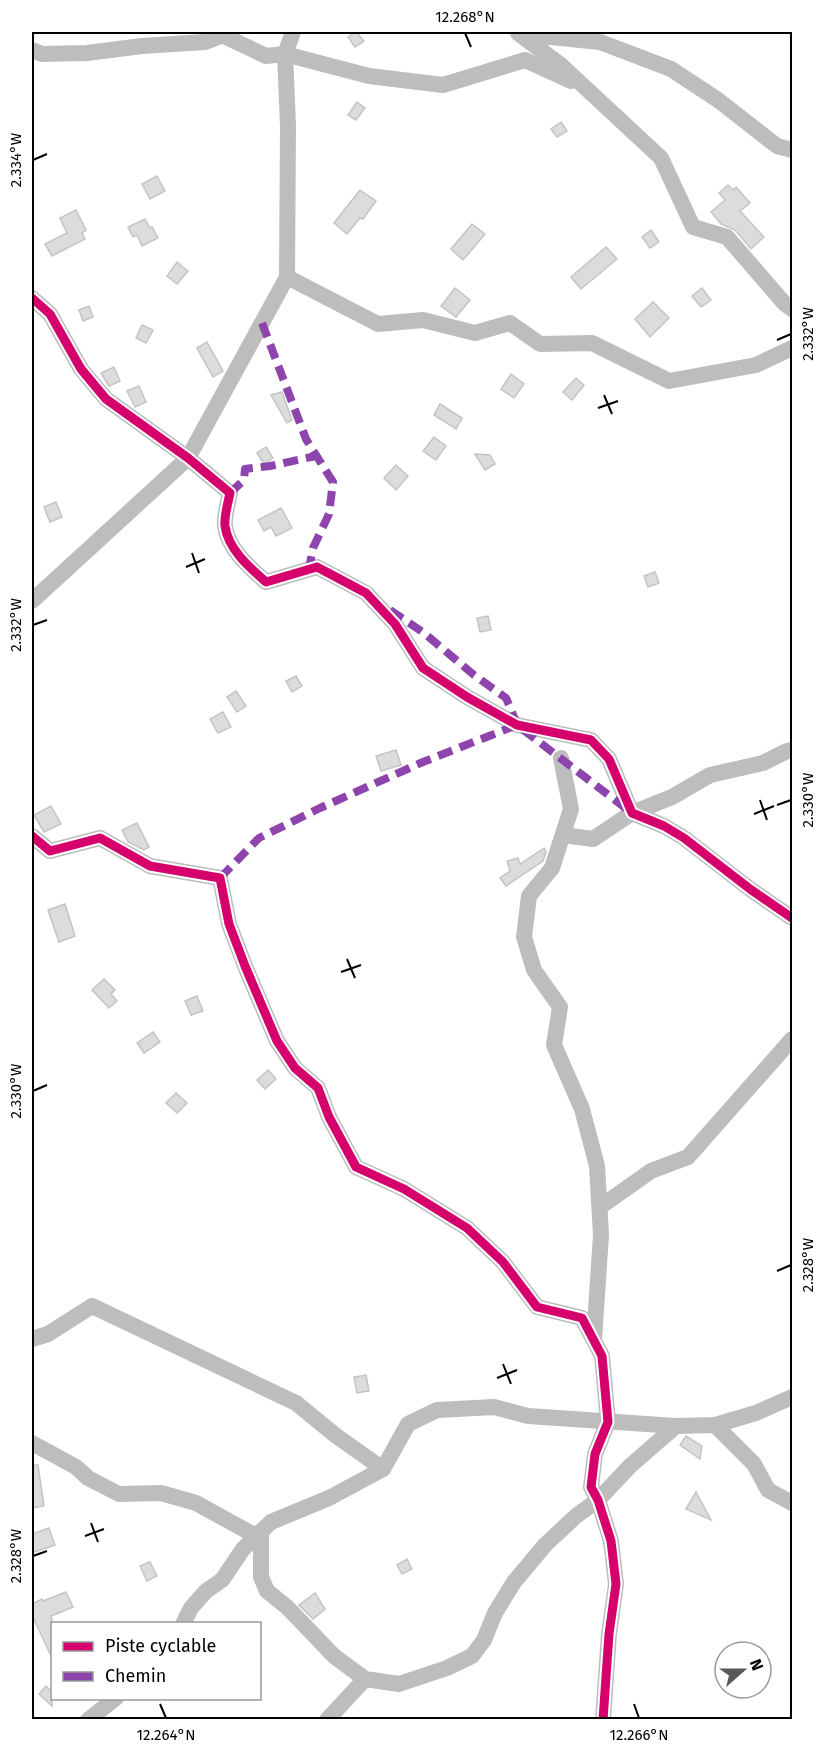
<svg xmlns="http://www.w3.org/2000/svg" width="824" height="1751" font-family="'Fira Sans',sans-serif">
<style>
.building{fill:#dcdcdc;stroke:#c4c4c4;stroke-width:1.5}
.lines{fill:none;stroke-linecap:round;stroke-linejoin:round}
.minor{stroke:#bdbdbd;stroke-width:16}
.quiet{stroke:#8e44ad;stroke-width:8;stroke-dasharray:15 8;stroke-linecap:butt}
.cycleway-casing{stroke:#fff;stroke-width:13}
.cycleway{stroke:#d6006c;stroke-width:9}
.ticks{fill:none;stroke:#000;stroke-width:2}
.neatline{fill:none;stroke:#000;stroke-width:2}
.ticks-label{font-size:15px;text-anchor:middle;fill:#000}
</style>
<rect width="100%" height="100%" fill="#fff"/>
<g class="building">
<path d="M 356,32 L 364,41 L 355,47 L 348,37 Z"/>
<path d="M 357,102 L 365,108 L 356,120 L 348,115 Z"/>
<path d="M 561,122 L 567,131 L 557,137 L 551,129 Z"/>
<path d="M 157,176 L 165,191 L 150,199 L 142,184 Z"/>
<path d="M 728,185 L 733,190 L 736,187 L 750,203 L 740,211 L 764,237 L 751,249 L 735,230 L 721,224 L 711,212 L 725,200 L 719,193 Z"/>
<path d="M 360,190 L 376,201 L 363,219 L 360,218 L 347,234 L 334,223 Z"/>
<path d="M 76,210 L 86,230 L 82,233 L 85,239 L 52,256 L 45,244 L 67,233 L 60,218 Z"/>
<path d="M 145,219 L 150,228 L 152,227 L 158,238 L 142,246 L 137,235 L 133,237 L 128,227 Z"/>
<path d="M 472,224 L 485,234 L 463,260 L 451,249 Z"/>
<path d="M 651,230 L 659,242 L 650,248 L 642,237 Z"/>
<path d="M 606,247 L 617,259 L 581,289 L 571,277 Z"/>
<path d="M 177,262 L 188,271 L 177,284 L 167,276 Z"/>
<path d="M 455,288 L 470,300 L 456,317 L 441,306 Z"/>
<path d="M 702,288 L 711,300 L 701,307 L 692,296 Z"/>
<path d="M 653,302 L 669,318 L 650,337 L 635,319 Z"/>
<path d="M 89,306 L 93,317 L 83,321 L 79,310 Z"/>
<path d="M 142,325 L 153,330 L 146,343 L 136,338 Z"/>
<path d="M 207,342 L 223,371 L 213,377 L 197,348 Z"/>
<path d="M 114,367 L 120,381 L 109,386 L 101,373 Z"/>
<path d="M 511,374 L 524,384 L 514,398 L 501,389 Z"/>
<path d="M 576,378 L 584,385 L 572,400 L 563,392 Z"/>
<path d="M 139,386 L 146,402 L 135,407 L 127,391 Z"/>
<path d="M 282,392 L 292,420 L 287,423 L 271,395 Z"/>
<path d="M 440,404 L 462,418 L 456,429 L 434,415 Z"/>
<path d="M 434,437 L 446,446 L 436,460 L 423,451 Z"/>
<path d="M 266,447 L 273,458 L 264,464 L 257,453 Z"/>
<path d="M 475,454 L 490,455 L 495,464 L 485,470 Z"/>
<path d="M 396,465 L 408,476 L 396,490 L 384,478 Z"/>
<path d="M 56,502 L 62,517 L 50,522 L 44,507 Z"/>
<path d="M 281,508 L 292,528 L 276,536 L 271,527 L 264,531 L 258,520 Z"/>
<path d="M 655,572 L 659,583 L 648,587 L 644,576 Z"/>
<path d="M 488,616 L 491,630 L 480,632 L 477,618 Z"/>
<path d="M 296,676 L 302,686 L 292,692 L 286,681 Z"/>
<path d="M 236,691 L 246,706 L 237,712 L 227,697 Z"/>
<path d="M 223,712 L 231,727 L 218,733 L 210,719 Z"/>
<path d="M 396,750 L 401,765 L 381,771 L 376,756 Z"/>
<path d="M 51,806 L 61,824 L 44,832 L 34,815 Z"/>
<path d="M 137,823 L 149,847 L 144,850 L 128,842 L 122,830 Z"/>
<path d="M 544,848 L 546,852 L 543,861 L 506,886 L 500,878 L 510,871 L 507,861 L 518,858 L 520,864 Z"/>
<path d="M 65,904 L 75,936 L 59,942 L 48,910 Z"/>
<path d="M 104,979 L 115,990 L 111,994 L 117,1001 L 109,1008 L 92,990 Z"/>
<path d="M 197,996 L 203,1011 L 191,1015 L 185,1001 Z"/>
<path d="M 153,1032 L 160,1042 L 144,1053 L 137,1043 Z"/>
<path d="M 268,1070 L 276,1079 L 265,1089 L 257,1080 Z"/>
<path d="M 176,1093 L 187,1103 L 177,1113 L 166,1103 Z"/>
<path d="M 366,1375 L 369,1391 L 357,1393 L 354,1377 Z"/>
<path d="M 686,1436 L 702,1446 L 700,1459 L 680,1445 Z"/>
<path d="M 32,1465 L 38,1465 L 44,1506 L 32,1508 Z"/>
<path d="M 696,1492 L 711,1520 L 686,1509 Z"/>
<path d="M 49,1528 L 55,1545 L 32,1553 L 32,1534 Z"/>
<path d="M 407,1559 L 412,1569 L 402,1574 L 397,1565 Z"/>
<path d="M 150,1562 L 157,1576 L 147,1581 L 140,1566 Z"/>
<path d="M 66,1592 L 73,1607 L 51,1616 L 52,1620 L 52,1658 L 32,1615 L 32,1604 L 42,1599 L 43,1601 Z"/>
<path d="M 315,1593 L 325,1609 L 313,1619 L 299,1605 Z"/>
<path d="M 46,1686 L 52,1692 L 52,1706 L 39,1694 Z"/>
</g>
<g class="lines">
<g class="minor">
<path d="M 518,33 L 562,66 L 661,158 L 693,227 L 727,237 L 784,303 L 792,309"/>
<path d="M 521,34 L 600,42 L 671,69 L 718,100 L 777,146 L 792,150"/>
<path d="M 222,35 L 266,56 L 285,54 L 369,76 L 443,85 L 525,60 L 571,81"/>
<path d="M 32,50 L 42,54 L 87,53 L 142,46 L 205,42 L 231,32"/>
<path d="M 287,277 L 378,324 L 423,320 L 475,333 L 510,323 L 540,344 L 592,343 L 669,381 L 756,365 L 792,348"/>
<path d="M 32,298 L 50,314 L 81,369 L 106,399 L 188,458 L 230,493 C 228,503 224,516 225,526 C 228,549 249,567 266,582 L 317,567 L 366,593 L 395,624 L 423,668 L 467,697 L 517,725 L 591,740 L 609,759 L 632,813 L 664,826 L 684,838 L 750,889 L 792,918"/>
<path d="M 32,601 L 188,458 L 287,277 L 288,126 L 285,54 L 293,32"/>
<path d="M 561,758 L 571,809 L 552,868 L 529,896 L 524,937 L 534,970 L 560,1007 L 554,1045 L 582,1109 L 597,1166 L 601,1235 L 594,1340"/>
<path d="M 563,835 L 593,839 L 632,813 L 672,797 L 710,775 L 763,763 L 787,751 L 792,750"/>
<path d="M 32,836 L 50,851 L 100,838 L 150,866 L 220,878 L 229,924 L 245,966 L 277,1041 L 295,1068 L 318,1088 L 329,1117 L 356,1167 L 404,1189 L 467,1228 L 503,1262 L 537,1307 L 582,1318 L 602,1356 L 608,1422 L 595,1454 L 591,1487 L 598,1500 L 611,1541 L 616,1584 L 609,1634 L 603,1720"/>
<path d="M 600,1207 L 651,1171 L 688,1157 L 792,1039"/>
<path d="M 32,1339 L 48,1334 L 92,1306 L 296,1403 L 335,1435 L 383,1469"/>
<path d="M 715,1425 L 754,1464 L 768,1490 L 792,1503"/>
<path d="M 32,1443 L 76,1467 L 88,1478 L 119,1494 L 161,1493 L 196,1503 L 256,1536"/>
<path d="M 261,1531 L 261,1577 L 267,1591 L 287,1607 L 334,1656 L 365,1679 L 399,1684 L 447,1668 L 472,1656 L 484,1640 L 495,1613 L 514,1582 L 545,1545 L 576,1516 L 598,1500 L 630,1466 L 676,1426"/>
<path d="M 183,1624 L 191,1608 L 206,1591 L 222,1580 L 243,1549 L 271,1522 L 329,1498 L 383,1469 L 408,1424 L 437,1410 L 494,1407 L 528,1416 L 676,1426 L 715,1425 L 756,1413 L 792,1397"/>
<path d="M 88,1720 L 116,1698"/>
<path d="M 327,1720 L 365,1679"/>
</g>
<g class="quiet">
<path d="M 262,323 L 306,439 L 333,482 L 329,514 L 313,548 L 309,569"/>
<path d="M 230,493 L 244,480 L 245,469 L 270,466 L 316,456"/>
<path d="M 390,610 L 424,633 L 474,675 L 506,698 L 517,724"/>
<path d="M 220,878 L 259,838 L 320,808 L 423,762 L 517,725 L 628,810"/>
</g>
<g class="cycleway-casing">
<g id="cycleway">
<path d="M 32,298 L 50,314 L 81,369 L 106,399 L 188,458 L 230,493 C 228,503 224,516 225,526 C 228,549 249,567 266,582 L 317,567 L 366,593 L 395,624 L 423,668 L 467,697 L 517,725 L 591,740 L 609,759 L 632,813 L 664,826 L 684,838 L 750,889 L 792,918"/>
<path d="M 32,836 L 50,851 L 100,838 L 150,866 L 220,878 L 229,924 L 245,966 L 277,1041 L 295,1068 L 318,1088 L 329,1117 L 356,1167 L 404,1189 L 467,1228 L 503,1262 L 537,1307 L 582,1318 L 602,1356 L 608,1422 L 595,1454 L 591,1487 L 598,1500 L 611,1541 L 616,1584 L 609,1634 L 603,1720"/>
</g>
</g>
<use href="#cycleway" class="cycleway"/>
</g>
<path class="ticks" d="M 465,33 L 471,47M 33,160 L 47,154M 777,340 L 791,334M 604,395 L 612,414M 598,408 L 618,401M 192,553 L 199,573M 186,567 L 205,559M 33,625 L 47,620M 760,800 L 767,820M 777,805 L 791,800M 754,814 L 774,806M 347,959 L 355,978M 341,972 L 361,965M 33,1091 L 47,1085M 777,1271 L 791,1265M 503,1364 L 511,1384M 497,1378 L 517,1370M 91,1523 L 98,1542M 85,1536 L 104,1529M 33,1556 L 47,1551M 160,1704 L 166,1718M 634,1704 L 639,1718"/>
<rect width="824" height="1751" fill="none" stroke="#ffffff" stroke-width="66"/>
<rect x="51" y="1622" width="210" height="78" fill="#ffffff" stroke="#999999" stroke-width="1.5"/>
<rect x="63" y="1642" width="30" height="9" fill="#d6006c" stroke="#999999" stroke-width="1.5"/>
<text x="105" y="1652" font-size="18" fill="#000000">Piste cyclable</text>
<rect x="63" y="1672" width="30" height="9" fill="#8e44ad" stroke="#999999" stroke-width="1.5"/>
<text x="105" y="1682" font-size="18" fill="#000000">Chemin</text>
<g transform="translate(743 1670) rotate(69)"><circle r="28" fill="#ffffff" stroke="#999999" stroke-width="1.5"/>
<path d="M0-4.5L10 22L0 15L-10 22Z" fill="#595959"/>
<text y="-9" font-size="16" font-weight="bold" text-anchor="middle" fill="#000000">N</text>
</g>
<rect x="33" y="33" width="758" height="1685" class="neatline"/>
<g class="ticks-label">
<text x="465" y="22">12.268°N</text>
<text transform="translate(16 160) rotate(-90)" y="5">2.334°W</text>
<text transform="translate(808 334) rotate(-90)" y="5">2.332°W</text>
<text transform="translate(16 625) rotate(-90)" y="5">2.332°W</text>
<text transform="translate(808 800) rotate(-90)" y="5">2.330°W</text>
<text transform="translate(16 1091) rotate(-90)" y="5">2.330°W</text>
<text transform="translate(808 1265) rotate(-90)" y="5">2.328°W</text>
<text transform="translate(16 1556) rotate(-90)" y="5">2.328°W</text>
<text x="166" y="1740">12.264°N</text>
<text x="639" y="1740">12.266°N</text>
</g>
</svg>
